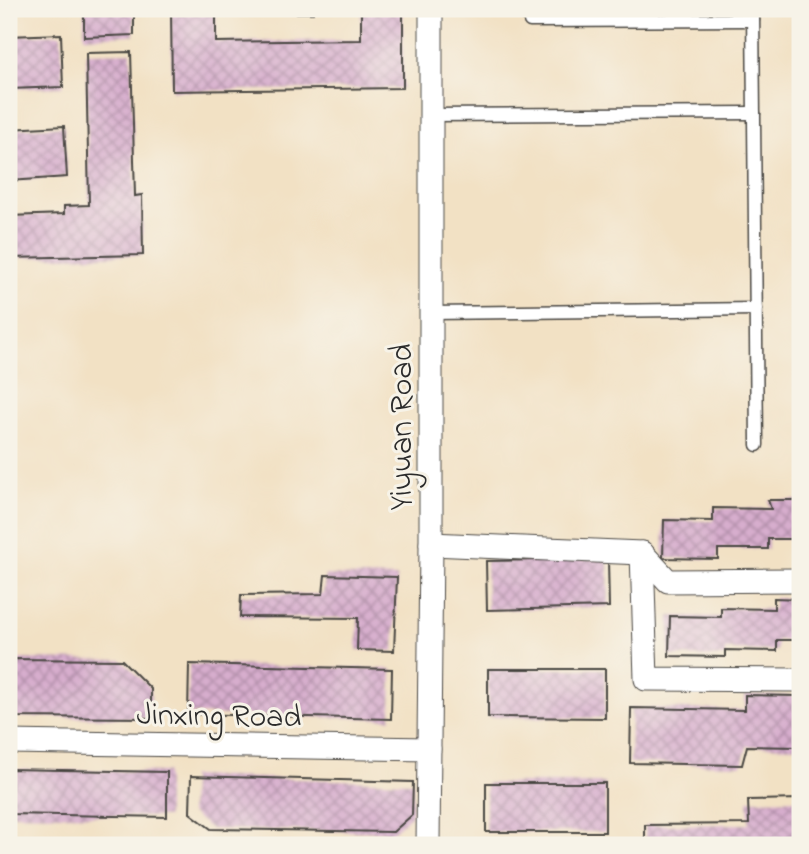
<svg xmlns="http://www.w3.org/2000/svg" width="809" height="854" font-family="'Indie Flower',sans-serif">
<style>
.building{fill:url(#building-cross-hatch)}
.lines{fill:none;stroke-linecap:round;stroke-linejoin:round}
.lane-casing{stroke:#494642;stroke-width:15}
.street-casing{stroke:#494642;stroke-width:25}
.lane{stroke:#fff;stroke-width:12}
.street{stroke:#fff;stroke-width:23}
.labels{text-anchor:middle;stroke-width:6;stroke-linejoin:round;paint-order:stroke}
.street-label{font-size:32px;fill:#2b2b2b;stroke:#f7f3e8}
</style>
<defs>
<pattern id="building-cross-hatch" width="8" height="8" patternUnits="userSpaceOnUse" patternTransform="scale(1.75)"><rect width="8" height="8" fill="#d7adcd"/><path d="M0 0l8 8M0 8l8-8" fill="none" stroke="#af8da7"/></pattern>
</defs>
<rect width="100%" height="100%" fill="#f7f3e8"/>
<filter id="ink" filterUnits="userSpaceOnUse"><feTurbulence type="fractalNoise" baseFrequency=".0143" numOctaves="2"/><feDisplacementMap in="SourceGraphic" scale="14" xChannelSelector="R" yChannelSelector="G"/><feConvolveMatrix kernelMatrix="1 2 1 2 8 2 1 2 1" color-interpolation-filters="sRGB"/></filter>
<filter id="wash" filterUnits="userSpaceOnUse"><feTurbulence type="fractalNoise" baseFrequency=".00686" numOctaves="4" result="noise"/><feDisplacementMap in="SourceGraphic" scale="28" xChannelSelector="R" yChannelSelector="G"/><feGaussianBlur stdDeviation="1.57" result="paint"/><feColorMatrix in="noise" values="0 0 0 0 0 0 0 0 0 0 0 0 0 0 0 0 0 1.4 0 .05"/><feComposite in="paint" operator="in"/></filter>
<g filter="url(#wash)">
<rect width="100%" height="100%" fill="#f2e1c4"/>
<g id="blocks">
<g class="building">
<path d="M 84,9 L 134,9 L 134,35 L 84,37 Z"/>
<path d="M 171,9 L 216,9 L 216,42 L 361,40 L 361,9 L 403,9 L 403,88 L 172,91 Z"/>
<rect x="270" y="9" width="43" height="4"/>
<path d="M 61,34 L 63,87 L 9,89 L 9,36 Z"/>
<path d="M 131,52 L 135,196 L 142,195 L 143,255 L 9,258 L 9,216 L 64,214 L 64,206 L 89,205 L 86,53 Z"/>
<path d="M 64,126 L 67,177 L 9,181 L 9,129 Z"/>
<path d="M 768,500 L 800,500 L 800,539 L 768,539 L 768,549 L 718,549 L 718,559 L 663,558 L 664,520 L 713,521 L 713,508 L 771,509 Z"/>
<path d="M 608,559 L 609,607 L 487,610 L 486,561 Z"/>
<path d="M 325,575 L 397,577 L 394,651 L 357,650 L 358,618 L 240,617 L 241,595 L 323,594 Z"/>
<path d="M 774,598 L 800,599 L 800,640 L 777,640 L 777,651 L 725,650 L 725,657 L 669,656 L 670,616 L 721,617 L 721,608 L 774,609 Z"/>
<path d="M 9,659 L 122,660 L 151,689 L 151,718 L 9,717 Z"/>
<path d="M 189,664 L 392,669 L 391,719 L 188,714 Z"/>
<path d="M 488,669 L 605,669 L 605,718 L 488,717 Z"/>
<path d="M 745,695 L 800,696 L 800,747 L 747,746 L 742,765 L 630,763 L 631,708 L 745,710 Z"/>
<path d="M 9,769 L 167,772 L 167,817 L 9,814 Z"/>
<path d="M 191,776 L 413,782 L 412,815 L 393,832 L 211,829 L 190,813 Z"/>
<rect x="486" y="783" width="119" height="49"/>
<path d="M 800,799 L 800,845 L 645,845 L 645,825 L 749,824 L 748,800 Z"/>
</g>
</g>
</g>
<g filter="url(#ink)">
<use href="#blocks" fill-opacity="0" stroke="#494642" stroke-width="2"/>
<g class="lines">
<g class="lane-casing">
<g id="lane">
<path d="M 530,9 L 530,21 L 753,20"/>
<path d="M 753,9 L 757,445"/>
<path d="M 431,115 L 754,113"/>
<path d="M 431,313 L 756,309"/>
</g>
</g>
<g class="street-casing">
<g id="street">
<path d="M 431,544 L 642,553 L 668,581 L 800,580"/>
<path d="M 642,553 L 646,679 L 800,680"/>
<path d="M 9,742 L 429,749"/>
<path d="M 428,845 L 431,544 L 431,9"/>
</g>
</g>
<use href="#lane" class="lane"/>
<use href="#street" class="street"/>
</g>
</g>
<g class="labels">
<g class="street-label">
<text transform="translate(400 427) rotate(-90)" y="11">Yiyuan Road</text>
<text transform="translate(219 714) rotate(1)" y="11">Jinxing Road</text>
</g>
</g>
<rect width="809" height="854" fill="none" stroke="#f7f3e8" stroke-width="35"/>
</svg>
